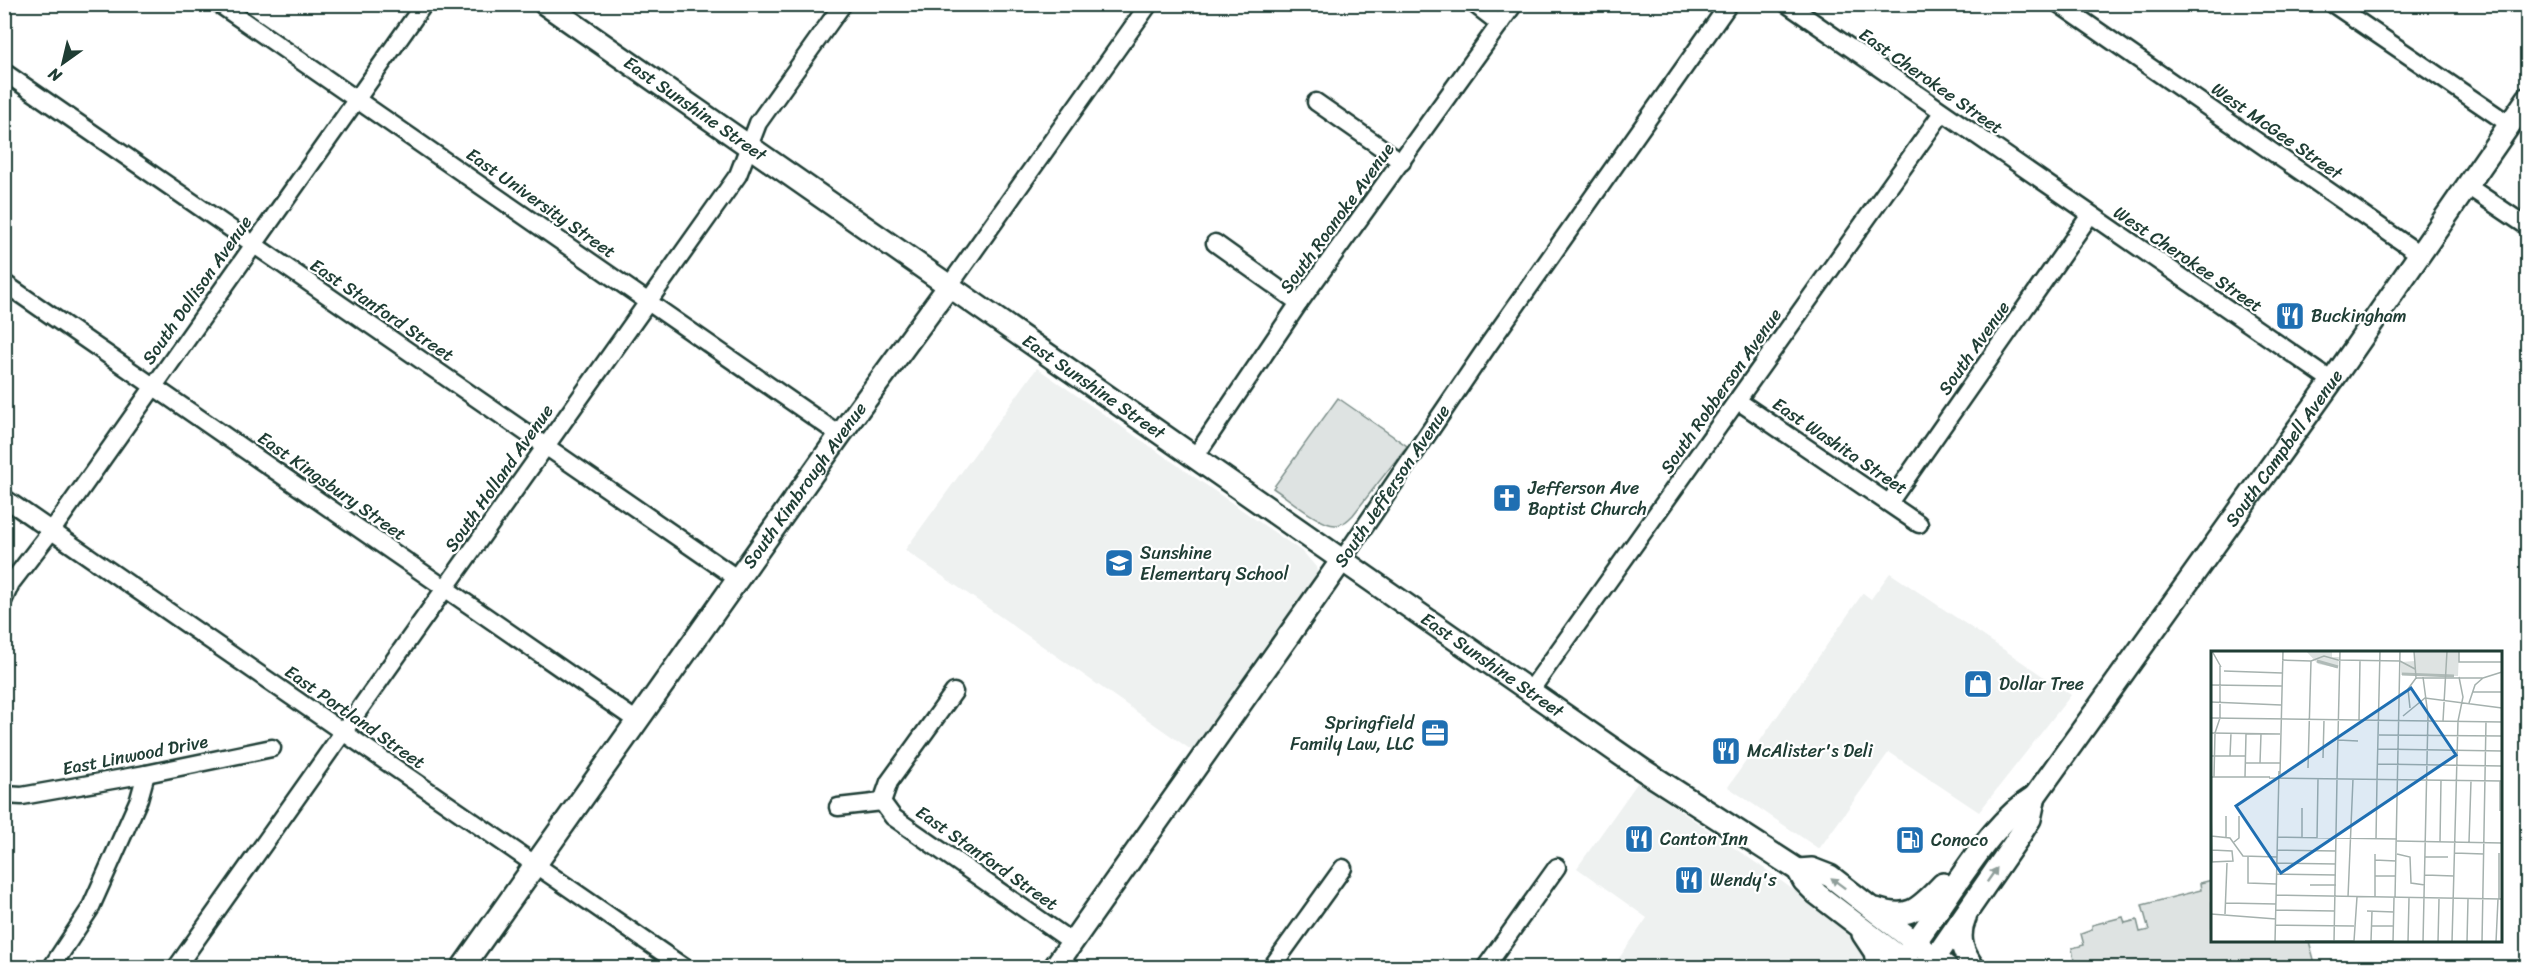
<svg xmlns="http://www.w3.org/2000/svg" width="2532" height="972" font-family="Sriracha,sans-serif">
<style>
.built{fill:#eef1f0}
.green{fill:#dee3e2;stroke:#7e908b;stroke-width:1.5}
.lines{fill:none;stroke-linecap:round;stroke-linejoin:round}
.minor-casing{stroke:#1f3d34;stroke-width:21}
.major-casing{stroke:#1f3d34;stroke-width:26}
.minor{stroke:#fff;stroke-width:16}
.major{stroke:#fff;stroke-width:21}
.oneway{fill:#8f9e9a}
.labels{text-anchor:middle;stroke-width:4.5;stroke-linejoin:round;paint-order:stroke}
.street-label{font-size:18px;fill:#1f3d34;stroke:#fff}
.poi-label{font-size:18px;fill:#1f3d34;stroke:#fff;text-anchor:start}
.inset-river{fill:none;stroke:#afbab7;stroke-width:3}
.inset-road{fill:none;stroke:#a5b1ae;stroke-width:1.5}
.view{fill:#1f6fb2;fill-opacity:0.15;stroke:#1f6fb2;stroke-width:3}
.inset-edge{fill:none;stroke:#1f3d34;stroke-width:3}
</style>
<rect width="100%" height="100%" fill="#fff"/>
<filter id="ink" filterUnits="userSpaceOnUse"><feTurbulence type="fractalNoise" baseFrequency=".0167" numOctaves="2"/><feDisplacementMap in="SourceGraphic" scale="12" xChannelSelector="R" yChannelSelector="G"/><feConvolveMatrix kernelMatrix="1 2 1 2 8 2 1 2 1" color-interpolation-filters="sRGB"/></filter>
<g filter="url(#ink)">
<g class="built">
<path d="M 1037,368 L 1304,553 L 1316,567 L 1318,577 L 1197,754 L 905,550 Z"/>
<path d="M 1890,573 L 2071,695 L 1979,812 L 1889,752 L 1819,849 L 1728,787 L 1863,593 L 1871,599 Z"/>
<path d="M 1638,782 L 1765,869 L 1848,930 L 1861,942 L 1874,967 L 1613,967 L 1647,918 L 1577,868 Z"/>
</g>
<g class="green">
<path d="M 1338,398 L 1407,446 L 1353,515 C 1348,520 1344,524 1337,525 C 1321,527 1287,497 1273,488 Z"/>
<path d="M 2212,880 L 2212,940 L 2309,941 L 2316,967 L 2056,967 L 2056,965 L 2074,961 L 2072,948 L 2084,945 L 2081,934 L 2092,930 L 2092,925 L 2123,917 L 2125,923 L 2137,920 L 2140,932 L 2149,930 L 2142,905 L 2201,890 L 2200,883 Z"/>
</g>
<g class="lines">
<g class="minor-casing">
<g id="minor">
<path d="M 219,4 L 840,435"/>
<path d="M 1474,4 L 1500,24"/>
<path d="M 1787,4 L 2332,381"/>
<path d="M 2059,4 L 2418,253"/>
<path d="M 2333,4 L 2509,124"/>
<path d="M 4,72 L 738,579"/>
<path d="M 1316,102 L 1402,162"/>
<path d="M 2466,185 L 2528,227"/>
<path d="M 1215,243 L 1299,303"/>
<path d="M 4,283 L 637,721"/>
<path d="M 949,286 L 1149,4"/>
<path d="M 1738,401 L 1919,524"/>
<path d="M 1195,457 L 1299,303 L 1514,4"/>
<path d="M 4,498 L 685,968"/>
<path d="M 1889,503 L 2090,215"/>
<path d="M 1342,560 L 1489,344 L 1729,4"/>
<path d="M 4,599 L 11,583 L 58,522 L 424,4"/>
<path d="M 1530,691 L 1942,113"/>
<path d="M 4,795 L 22,796 L 146,774 L 272,748"/>
<path d="M 882,802 L 893,817 L 1072,942"/>
<path d="M 882,802 L 889,782 L 954,692"/>
<path d="M 838,807 L 882,802"/>
<path d="M 51,968 L 90,909 L 139,799 L 146,774"/>
<path d="M 176,968 L 738,175 L 758,123 L 843,4"/>
<path d="M 1271,968 L 1343,868"/>
<path d="M 1485,968 L 1557,867"/>
</g>
</g>
<g class="major-casing">
<g id="major">
<path id="s1" d="M 545,4 L 1643,770 L 1798,870 L 1804,881 L 1817,894 L 1914,968"/>
<path d="M 1798,870 L 1812,869 L 1830,876 L 1948,968"/>
<path d="M 1876,909 C 1911,921 1920,907 1943,884"/>
<path d="M 1965,918 C 1957,937 1962,952 1974,968"/>
<path d="M 1863,934 L 1875,952 L 1878,968"/>
<path id="s2" d="M 462,968 L 840,435 L 949,286"/>
<path d="M 1054,968 L 1342,560"/>
<path d="M 1897,968 C 1916,941 1935,915 1953,888 C 1977,854 1999,819 2035,796"/>
<path id="s3" d="M 1928,968 L 2018,838 L 2030,819 L 2035,796 L 2332,381 L 2528,98"/>
</g>
</g>
<use href="#minor" class="minor"/>
<use href="#major" class="major"/>
</g>
<defs><path id="oneway-solid" d="M-6-.8H1V-3.2L6.5 0L1 3.2V.8H-6Z" transform="scale(1.5)"/></defs>
<g class="oneway">
<use href="#oneway-solid" transform="translate(1992 875) rotate(-55)"/>
<use href="#oneway-solid" transform="translate(1838 883) rotate(-143)"/>
</g>
</g>
<defs>
<g id="restaurant-square" transform="scale(1.5)"><rect x="-9" y="-9" width="18" height="18" rx="4" fill="#1f6fb2" stroke="#fff"/><path d="M-5-6h1v4h1v-4h1v4h1v-4h1v5L-1.5 .5V6h-2V.5L-5-1ZM5-6V6H3V1.5H1.5Q1.5-4 5-6Z" fill="#fff"/></g>
<g id="church-square" transform="scale(1.5)"><rect x="-9" y="-9" width="18" height="18" rx="4" fill="#1f6fb2" stroke="#fff"/><path d="M-1.2-6h2.4v3.5h3.3v2.4h-3.3V6h-2.4V-.1h-3.3v-2.4h3.3Z" fill="#fff"/></g>
<g id="school-square" transform="scale(1.5)"><rect x="-9" y="-9" width="18" height="18" rx="4" fill="#1f6fb2" stroke="#fff"/><path d="M0-5L7-2L0 1L-7-2ZM-4 1L0 2.5L4 1V4Q0 6-4 4Z" fill="#fff"/></g>
<g id="shop-square" transform="scale(1.5)"><rect x="-9" y="-9" width="18" height="18" rx="4" fill="#1f6fb2" stroke="#fff"/><path d="M-5-2.5h2.3a2.7 3.5 0 0 1 5.4 0H5L5.5 6h-11ZM-1.5-2.5h3a1.5 2.3 0 0 0-3 0Z" fill="#fff"/></g>
<g id="office-square" transform="scale(1.5)"><rect x="-9" y="-9" width="18" height="18" rx="4" fill="#1f6fb2" stroke="#fff"/><path d="M-6-3h4V-5.5h4V-3h4V5H-6ZM-1-4.5V-3h2v-1.5ZM-6 0V1H6V0Z" fill="#fff"/></g>
<g id="fuel-square" transform="scale(1.5)"><rect x="-9" y="-9" width="18" height="18" rx="4" fill="#1f6fb2" stroke="#fff"/><path d="M-5.5-6h7V0h2V4h1.3V-2.5L3-4.5l.8-.8L6-3V5H2.5V1h-1V6h-7ZM-4.2-4.7v3.2H.2V-4.7Z" fill="#fff"/></g>
</defs>
<g fill-rule="evenodd">
<use href="#restaurant-square" x="2290" y="316"/>
<use href="#church-square" x="1507" y="498"/>
<use href="#school-square" x="1119" y="563"/>
<use href="#shop-square" x="1978" y="684"/>
<use href="#office-square" x="1435" y="733"/>
<use href="#restaurant-square" x="1726" y="751"/>
<use href="#restaurant-square" x="1639" y="839"/>
<use href="#fuel-square" x="1910" y="840"/>
<use href="#restaurant-square" x="1689" y="880"/>
</g>
<g class="labels">
<g class="street-label">
<text transform="translate(1931 81) rotate(35)" y="6">East Cherokee Street</text>
<text dy="6" stroke="none"><textPath href="#s1" startOffset="183">East Sunshine Street</textPath></text>
<text transform="translate(2277 131) rotate(35)" y="6">West McGee Street</text>
<text transform="translate(541 203) rotate(35)" y="6">East University Street</text>
<text transform="translate(1337 218) rotate(-54)" y="6">South Roanoke Avenue</text>
<text transform="translate(2188 259) rotate(34)" y="6">West Cherokee Street</text>
<text transform="translate(197 290) rotate(-55)" y="6">South Dollison Avenue</text>
<text transform="translate(382 310) rotate(34)" y="6">East Stanford Street</text>
<text transform="translate(1974 348) rotate(-55)" y="6">South Avenue</text>
<text dy="6" stroke="none"><textPath href="#s1" startOffset="669">East Sunshine Street</textPath></text>
<text transform="translate(1721 391) rotate(-55)" y="6">South Robberson Avenue</text>
<text transform="translate(1840 446) rotate(34)" y="6">East Washita Street</text>
<text dy="6" stroke="none"><textPath href="#s3" startOffset="632">South Campbell Avenue</textPath></text>
<text transform="translate(499 478) rotate(-55)" y="6">South Holland Avenue</text>
<text dy="6" stroke="none"><textPath href="#s2" startOffset="592">South Kimbrough Avenue</textPath></text>
<text transform="translate(332 486) rotate(35)" y="6">East Kingsbury Street</text>
<text transform="translate(1392 486) rotate(-56)" y="6">South Jefferson Avenue</text>
<text dy="6" stroke="none"><textPath href="#s1" startOffset="1155">East Sunshine Street</textPath></text>
<text transform="translate(355 717) rotate(35)" y="6">East Portland Street</text>
<text transform="translate(135 755) rotate(-11)" y="6">East Linwood Drive</text>
<text transform="translate(987 858) rotate(35)" y="6">East Stanford Street</text>
</g>
<g class="poi-label">
<text x="2311" y="322">Buckingham</text>
<text x="1528" y="494">Jefferson Ave<tspan x="1528" dy="21">Baptist Church</tspan></text>
<text x="1140" y="559">Sunshine<tspan x="1140" dy="21">Elementary School</tspan></text>
<text x="1999" y="690">Dollar Tree</text>
<text x="1414" y="729" text-anchor="end">Springfield<tspan x="1414" dy="21">Family Law, LLC</tspan></text>
<text x="1747" y="757">McAlister's Deli</text>
<text x="1660" y="845">Canton Inn</text>
<text x="1931" y="846">Conoco</text>
<text x="1710" y="886">Wendy's</text>
</g>
</g>
<g transform="translate(2211 651)">
<rect width="291" height="291" fill="#fff"/>
<path d="M 95,0 L 121,1 L 121,6 L 128,6 L 127,17 L 107,13 ZM 204,0 L 248,0 L 247,25 L 190,24 L 190,11 L 204,10 Z" fill="#dee3e2"/>
<path class="inset-river" d="M 106,10 L 127,16M 191,23 L 243,25"/>
<path class="inset-road" d="M 1,0 L 10,16M 203,0 L 205,27M 248,0 L 248,11 L 291,11M 71,9 L 100,10M 100,10 L 113,5 L 127,9 L 189,10 L 204,18M 13,20 L 71,22M 212,26 L 217,64 L 212,291M 205,27 L 272,27 L 291,21M 0,34 L 71,35M 262,41 L 291,41M 0,51 L 70,54M 258,52 L 264,34 L 272,27M 199,57 L 197,38 L 205,27M 192,65 L 214,47 L 291,57M 0,67 L 291,71M 148,69 L 149,10M 232,70 L 236,0M 0,82 L 69,83M 168,84 L 291,85M 127,89 L 147,90M 167,98 L 291,100M 0,105 L 35,105M 19,105 L 20,82M 112,107 L 113,69M 35,112 L 69,112M 49,112 L 50,83M 167,113 L 291,115M 97,117 L 100,10M 69,123 L 72,0M 0,126 L 59,126M 3,126 L 4,82 L 9,67 L 9,15M 34,126 L 35,83M 58,127 L 291,130M 126,128 L 129,0M 166,129 L 169,0M 0,156 L 1,211M 289,160 L 289,130M 0,185 L 19,187 L 32,205 L 66,206M 15,186 L 15,165M 66,186 L 186,188M 91,187 L 91,157M 106,187 L 107,128M 165,188 L 166,129M 186,190 L 291,192M 23,191 L 28,187 L 28,165M 229,191 L 230,129M 258,191 L 260,130M 66,199 L 125,200M 243,202 L 273,203M 186,203 L 199,206 L 200,232 L 214,234M 37,206 L 37,232 L 65,233M 214,206 L 237,206M 164,209 L 185,210M 0,211 L 22,210 L 21,200 L 1,199M 66,212 L 125,213M 66,223 L 125,224M 214,224 L 243,225M 164,225 L 185,225M 99,234 L 125,234M 65,244 L 290,248M 137,246 L 142,128M 164,247 L 164,203M 184,247 L 189,0M 288,248 L 288,202M 15,252 L 65,253M 65,259 L 124,260M 156,260 L 183,261M 161,260 L 160,290 L 182,290M 0,263 L 65,268M 14,263 L 16,212M 64,274 L 143,275M 160,275 L 182,275M 94,290 L 143,290 L 146,246M 64,291 L 68,120M 123,291 L 126,128M 182,291 L 183,247M 197,291 L 198,247M 227,291 L 228,248M 241,291 L 247,70 L 252,46 L 248,26M 256,291 L 257,248M 271,291 L 275,70M 285,291 L 287,248"/>
<path class="view" d="M 200,37 L 245,104 L 70,222 L 25,155 Z"/>
<rect width="291" height="291" class="inset-edge"/>
</g>
<rect width="2532" height="972" fill="none" stroke="#fff" stroke-width="24"/>
<rect x="12" y="12" width="2508" height="948" fill="none" stroke="#1f3d34" stroke-width="2" filter="url(#ink)"/>
<g transform="translate(63 63) rotate(214)" stroke="#ffffff" stroke-width="4.5" paint-order="stroke">
<path d="M0-4.5L10 22L0 15L-10 22Z" fill="#1f3d34"/>
<text y="-9" font-size="16" font-weight="bold" text-anchor="middle" fill="#1f3d34">N</text>
</g>
</svg>
